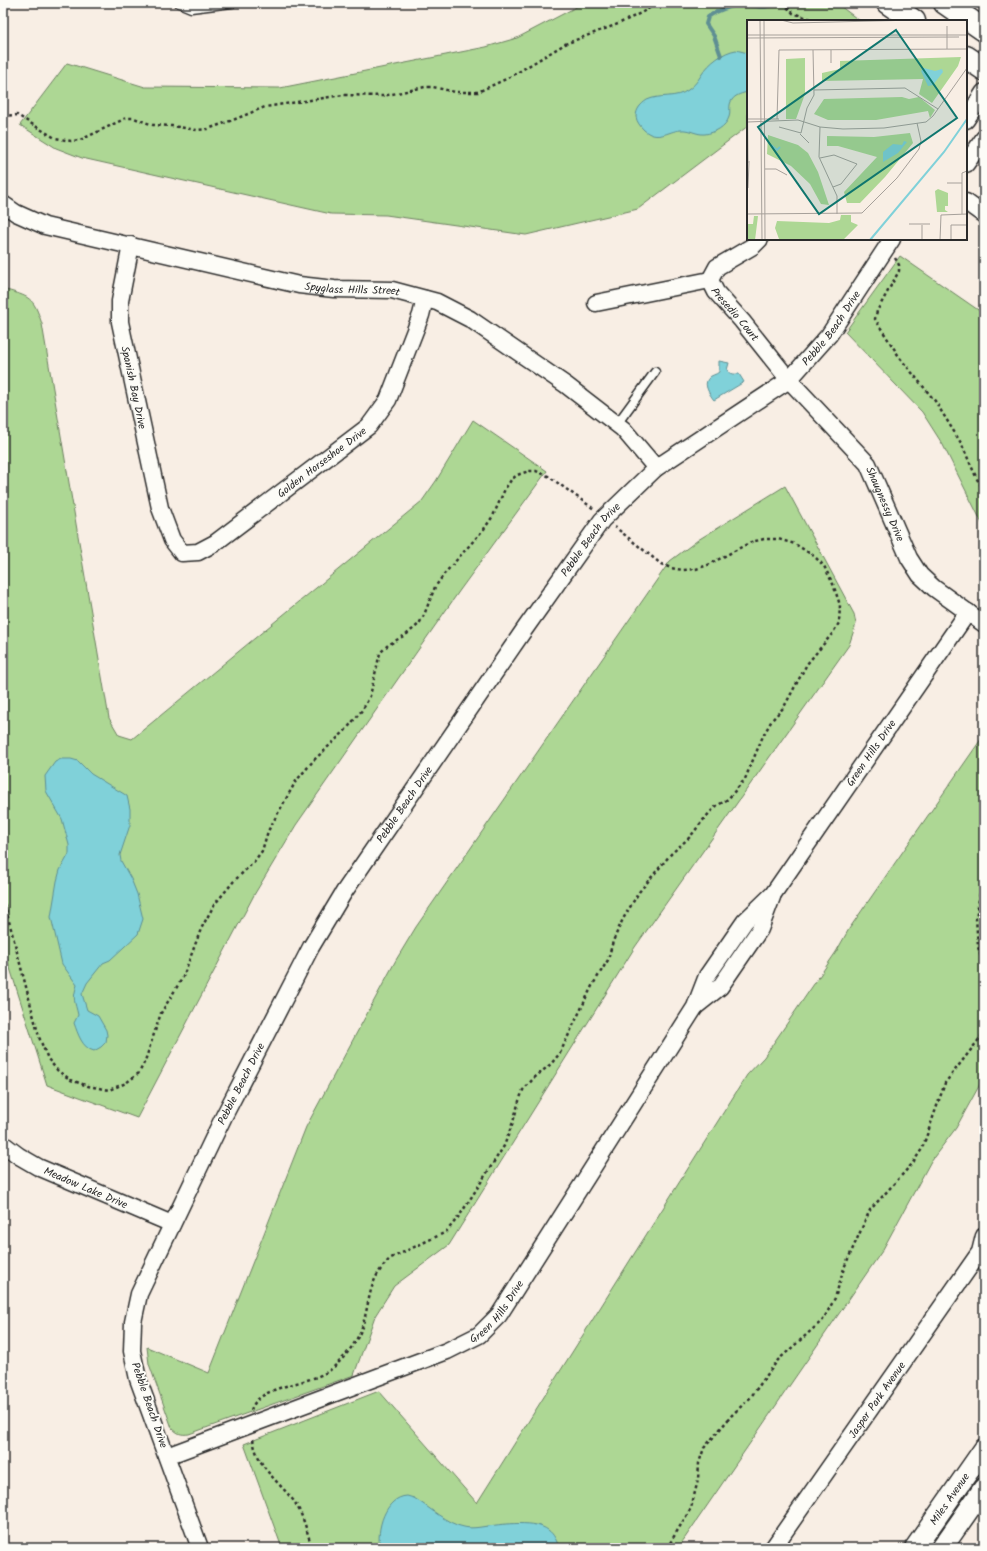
<svg xmlns="http://www.w3.org/2000/svg" width="987" height="1551" font-family="Kalam,sans-serif">
<style>
.green{fill:#add794;stroke:#6c8160}
.water{fill:#80d1d9;stroke:#5e8f93}
.lines{fill:none;stroke-linecap:round;stroke-linejoin:round}
.stream{stroke:#5e8f93;stroke-width:4}
.service-casing{stroke:#2b2b2b;stroke-width:11}
.minor-casing{stroke:#2b2b2b;stroke-width:19}
.tertiary-casing{stroke:#2b2b2b;stroke-width:23}
.primary-casing{stroke:#2b2b2b;stroke-width:25}
.path{stroke:#2b2b2b;stroke-width:2.5;stroke-dasharray:3 3;stroke-linecap:butt}
.service{stroke:#fdfcf7;stroke-width:8}
.minor{stroke:#fdfcf7;stroke-width:16}
.tertiary{stroke:#fdfcf7;stroke-width:20}
.primary{stroke:#fdfcf7;stroke-width:22}
.labels{text-anchor:middle;stroke-width:4;stroke-linejoin:round;paint-order:stroke}
.street-label{font-size:11px;fill:#2b2b2b;stroke:#fdfcf7}
.inset-river{fill:none;stroke:#80d1d9;stroke-width:2}
.inset-road{fill:none;stroke:#a6a09a;stroke-width:1}
.view{fill:#0f766e;fill-opacity:0.15;stroke:#0f766e;stroke-width:2}
.inset-edge{fill:none;stroke:#2b2b2b;stroke-width:2}
</style>
<rect width="100%" height="100%" fill="#f8eee4"/>
<filter id="ink" filterUnits="userSpaceOnUse"><feTurbulence type="fractalNoise" baseFrequency=".025" numOctaves="2"/><feDisplacementMap in="SourceGraphic" scale="8" xChannelSelector="R" yChannelSelector="G"/><feConvolveMatrix kernelMatrix="1 2 1 2 8 2 1 2 1" color-interpolation-filters="sRGB"/></filter>
<g filter="url(#ink)">
<g class="green">
<path d="M 584,3 L 836,3 L 860,21 L 748,21 L 748,126 L 638,209 L 526,235 L 386,215 L 331,214 L 82,158 L 56,148 L 20,125 L 67,63 L 145,87 L 280,88 L 486,47 L 517,38 Z"/>
<path d="M 900,256 L 984,314 L 984,527 L 943,445 L 922,412 L 845,332 Z"/>
<path d="M 3,289 C 30,297 33,296 42,324 L 109,718 L 119,735 L 132,739 L 422,501 L 436,481 L 473,420 L 547,471 L 460,590 L 296,825 L 254,895 L 137,1118 L 47,1085 L 3,946 Z"/>
<path d="M 785,486 L 854,614 L 856,624 L 849,645 L 635,947 L 449,1245 L 394,1286 L 375,1316 L 354,1375 L 189,1434 C 181,1435 178,1434 172,1428 L 149,1364 L 147,1347 L 209,1373 L 306,1127 L 396,960 L 416,927 L 670,561 L 698,540 Z"/>
<path d="M 984,735 L 984,1077 L 956,1128 L 931,1161 L 882,1251 L 678,1548 L 282,1548 L 244,1444 L 379,1391 L 477,1503 L 747,1075 L 764,1057 L 836,952 L 849,929 Z"/>
</g>
<g class="water">
<path d="M 736,50 L 748,53 L 748,92 C 743,93 735,95 732,100 C 728,105 731,112 729,117 C 726,127 714,133 705,134 C 697,135 689,129 681,130 C 667,131 658,142 644,130 C 640,126 637,122 636,117 C 636,109 641,104 647,100 C 660,94 676,99 688,90 C 695,85 698,80 702,74 C 709,63 723,52 736,50 Z"/>
<path d="M 719,361 L 729,363 L 727,370 C 730,375 734,374 739,374 L 744,382 L 714,400 C 710,395 703,385 708,379 C 710,375 716,375 719,372 Z"/>
<path d="M 61,759 L 71,759 L 78,761 L 91,774 L 124,794 L 127,796 L 130,809 L 130,825 L 120,855 L 121,861 L 131,879 L 137,894 L 143,919 L 138,934 L 110,960 L 103,963 L 87,983 L 82,994 L 87,1010 L 98,1016 L 106,1030 L 107,1035 L 106,1042 L 101,1047 L 94,1051 C 82,1048 78,1034 74,1023 L 78,1015 C 75,1001 72,1000 77,985 L 62,964 L 51,917 L 57,881 L 60,870 L 69,854 L 69,845 L 62,819 L 46,791 L 45,776 L 55,762 Z"/>
<path d="M 407,1496 L 414,1498 C 429,1507 447,1524 464,1527 C 472,1529 480,1527 488,1526 C 504,1524 535,1520 548,1530 C 554,1534 557,1541 559,1548 L 380,1548 C 376,1530 385,1497 407,1496 Z"/>
</g>
<g class="lines">
<path class="stream" d="M 721,56 L 714,36 L 706,24 L 708,17 C 716,11 730,6 740,5 C 754,3 763,11 777,3"/>
<g class="service-casing">
<g id="service">
<path d="M 179,3 L 191,8 L 232,3"/>
<path d="M 617,424 L 655,372"/>
</g>
</g>
<g class="minor-casing">
<g id="minor">
<path d="M 966,120 L 984,92"/>
<path d="M 966,164 L 984,138"/>
<path d="M 966,202 L 984,215"/>
<path id="s1" d="M 3,204 L 16,213 L 45,226 L 299,285 L 334,289 L 392,290 L 437,302 L 470,319 L 566,385 L 623,429 L 656,468"/>
<path id="s2" d="M 760,239 L 753,246 L 717,267 L 710,280 L 716,292 L 742,321 L 789,380 L 868,464 L 909,558 L 920,575 L 934,588 L 984,624"/>
<path id="s3" d="M 131,245 L 120,301 L 120,322 L 160,508 L 172,540 L 182,553 L 198,552 L 215,543 L 369,426 L 388,400 L 421,315 L 425,299"/>
<path d="M 596,303 L 710,280"/>
<path d="M 696,1006 L 720,987 L 760,929 L 772,897"/>
<path id="s4" d="M 3,1144 L 19,1156 L 38,1167 L 172,1224"/>
<path id="s5" d="M 167,1456 L 447,1351 L 479,1335 L 499,1315 L 695,1007 L 707,976 L 745,921 L 773,894 L 968,612"/>
<path id="s6" d="M 200,1548 L 138,1379 L 132,1351 L 133,1322 L 139,1294 L 224,1116 L 311,947 L 344,892 L 524,630 L 602,520 L 656,468 L 789,380 L 829,335 L 892,239"/>
<path id="s7" d="M 773,1548 L 980,1252 L 984,1236"/>
</g>
</g>
<g class="tertiary-casing">
<g id="tertiary">
<path id="s8" d="M 915,1548 L 984,1449"/>
<path d="M 942,1548 L 984,1488"/>
</g>
</g>
<g class="primary-casing">
<g id="primary">
<path d="M 888,3 L 914,21"/>
<path d="M 945,3 L 984,30"/>
<path d="M 966,57 L 984,69"/>
</g>
</g>
<g class="path">
<path d="M 783,3 L 793,13 L 817,21"/>
<path d="M 3,116 L 17,115 L 55,138 L 71,141 L 80,140 L 89,136 L 126,118 L 134,118 L 153,125 L 172,126 L 197,130 L 208,129 L 233,120 L 265,107 L 343,95 L 383,96 L 425,87 L 433,87 L 455,92 L 478,92 L 510,77 L 565,44 L 618,24 L 641,13 L 658,3"/>
<path d="M 895,258 L 899,265 L 899,271 L 877,311 L 875,319 L 900,358 L 935,401 L 961,443 L 977,479 L 984,490"/>
<path d="M 984,870 L 976,918 L 978,947 L 984,965"/>
<path d="M 3,898 L 39,1037 L 48,1059 L 58,1071 L 71,1080 L 88,1086 L 109,1090 L 126,1083 L 139,1073 L 145,1061 L 161,1013 L 183,977 L 201,929 L 214,905 L 234,881 L 253,863 L 262,851 L 268,831 L 296,781 L 314,760 L 345,731 L 363,709 L 370,696 L 380,653 L 388,645 L 407,634 L 419,624 L 424,615 L 435,587 L 445,573 L 484,529 L 493,516 L 505,489 L 511,480 L 517,475 L 529,471 L 536,471 L 548,476 L 594,509"/>
<path d="M 251,1410 C 259,1385 306,1385 327,1372 C 331,1370 335,1366 339,1362 C 348,1353 358,1340 362,1327 C 371,1300 367,1280 391,1258 L 446,1232 L 460,1215 L 504,1146 L 513,1122 L 519,1101 L 523,1090 L 534,1078 L 551,1064 L 560,1053 L 592,986 L 608,960 L 613,941 L 623,919 L 639,892 L 671,854 L 690,837 L 704,819 L 715,807 L 728,799 L 745,779 L 763,736 L 772,720 L 784,707 L 807,664 L 832,634 L 839,623 L 840,605 L 833,584 L 824,566 L 814,556 L 795,544 L 778,539 L 764,539 L 751,542 L 708,565 L 696,569 L 683,570 L 671,568 L 661,564 L 615,527"/>
<path d="M 253,1439 C 257,1467 277,1480 293,1500 C 303,1513 307,1532 312,1548"/>
<path d="M 667,1548 L 691,1508 L 698,1480 L 699,1463 L 704,1448 L 732,1415 L 750,1398 L 778,1360 L 823,1320 L 835,1298 L 844,1268 L 870,1210 L 912,1164 L 922,1149 L 945,1083 L 984,1033"/>
</g>
<use href="#service" class="service"/>
<use href="#minor" class="minor"/>
<use href="#tertiary" class="tertiary"/>
<use href="#primary" class="primary"/>
</g>
</g>
<g class="labels">
<g class="street-label">
<text dy="4" stroke="none"><textPath href="#s1" startOffset="362">Spyglass Hills Street</textPath></text>
<text dy="4" stroke="none"><textPath href="#s2" startOffset="109">Presedio Court</textPath></text>
<text dy="4" stroke="none"><textPath href="#s6" startOffset="1472">Pebble Beach Drive</textPath></text>
<text dy="4" stroke="none"><textPath href="#s3" startOffset="145">Spanish Bay Drive</textPath></text>
<text dy="4" stroke="none"><textPath href="#s3" startOffset="488">Golden Horseshoe Drive</textPath></text>
<text dy="4" stroke="none"><textPath href="#s2" startOffset="353">Shaugnessy Drive</textPath></text>
<text dy="4" stroke="none"><textPath href="#s6" startOffset="1148">Pebble Beach Drive</textPath></text>
<text dy="4" stroke="none"><textPath href="#s5" startOffset="1039">Green Hills Drive</textPath></text>
<text dy="4" stroke="none"><textPath href="#s6" startOffset="824">Pebble Beach Drive</textPath></text>
<text dy="4" stroke="none"><textPath href="#s6" startOffset="500">Pebble Beach Drive</textPath></text>
<text dy="4" stroke="none"><textPath href="#s4" startOffset="94">Meadow Lake Drive</textPath></text>
<text dy="4" stroke="none"><textPath href="#s5" startOffset="364">Green Hills Drive</textPath></text>
<text dy="4" stroke="none"><textPath href="#s7" startOffset="181">Jasper Park Avenue</textPath></text>
<text transform="translate(150 1405) rotate(71)" y="4">Pebble Beach Drive</text>
<text dy="4" stroke="none"><textPath href="#s8" startOffset="60">Miles Avenue</textPath></text>
</g>
</g>
<g transform="translate(747 20)">
<rect width="220" height="220" fill="#f8eee4"/>
<path d="M 214,37 L 211,46 L 185,83 L 172,74 L 176,59 L 75,61 L 75,53 L 93,49 L 93,41 ZM 58,38 L 58,74 L 49,99 L 39,99 L 39,39 ZM 155,77 L 162,79 L 172,77 L 188,90 L 183,98 L 181,91 L 129,100 L 81,100 L 67,94 L 77,79 ZM 163,113 L 166,123 L 138,157 L 113,183 L 100,183 L 97,172 L 130,137 L 91,126 L 80,126 L 80,116 L 127,117 ZM 21,115 L 51,125 L 61,133 L 71,152 L 82,185 L 74,184 L 63,164 L 44,146 L 20,134 ZM 191,169 L 201,173 L 201,186 L 198,186 L 198,190 L 201,192 L 190,192 L 188,171 ZM 94,195 L 104,195 L 104,202 L 111,205 L 96,220 L 32,219 L 28,208 L 30,201 L 82,203 L 93,200 ZM 7,196 L 11,196 L 8,220 L 0,220 L 0,204 L 6,204 Z" fill="#add794"/>
<path d="M 177,48 L 188,51 L 195,49 L 196,52 L 186,65 L 181,66 L 174,51 ZM 157,121 L 160,122 L 151,133 L 136,142 L 136,132 L 146,124 L 155,125 Z" fill="#80d1d9"/>
<path class="inset-river" d="M 24,125 L 30,130 L 33,127M 123,220 L 197,132 L 220,99"/>
<path class="inset-road" d="M 13,0 L 15,220M 17,0 L 18,220M 34,0 L 46,3 L 169,0M 200,6 L 200,29M 0,15 L 220,15M 0,18 L 212,17M 0,31 L 1,143M 84,43 L 84,30M 67,70 L 158,68 L 191,89M 1,99 L 32,99M 30,99 L 32,30 L 220,29M 1,102 L 51,100 L 73,107 L 96,109 L 137,108 L 179,102 L 186,96 L 220,48M 32,107 L 54,113 L 60,88 L 67,75 L 66,30M 73,107 L 72,137 L 90,176 L 90,194M 53,114 L 62,123M 73,138 L 87,135 L 110,144 L 94,164 L 86,167M 18,149 L 29,149 L 40,155M 200,163 L 215,163M 1,168 L 2,141M 0,194 L 115,193 L 150,158 L 172,129 L 174,121 L 170,103M 215,194 L 215,153 L 220,151M 162,204 L 183,204M 175,220 L 175,205M 193,220 L 194,195 L 220,194M 204,220 L 204,205 L 220,205"/>
<path class="view" d="M 149,10 L 210,98 L 72,194 L 11,107 Z"/>
<rect width="220" height="220" class="inset-edge"/>
</g>
<rect width="987" height="1551" fill="none" stroke="#fdfcf7" stroke-width="16"/>
<rect x="8" y="8" width="971" height="1535" fill="none" stroke="#2b2b2b" stroke-width="1.5" filter="url(#ink)"/>
</svg>
